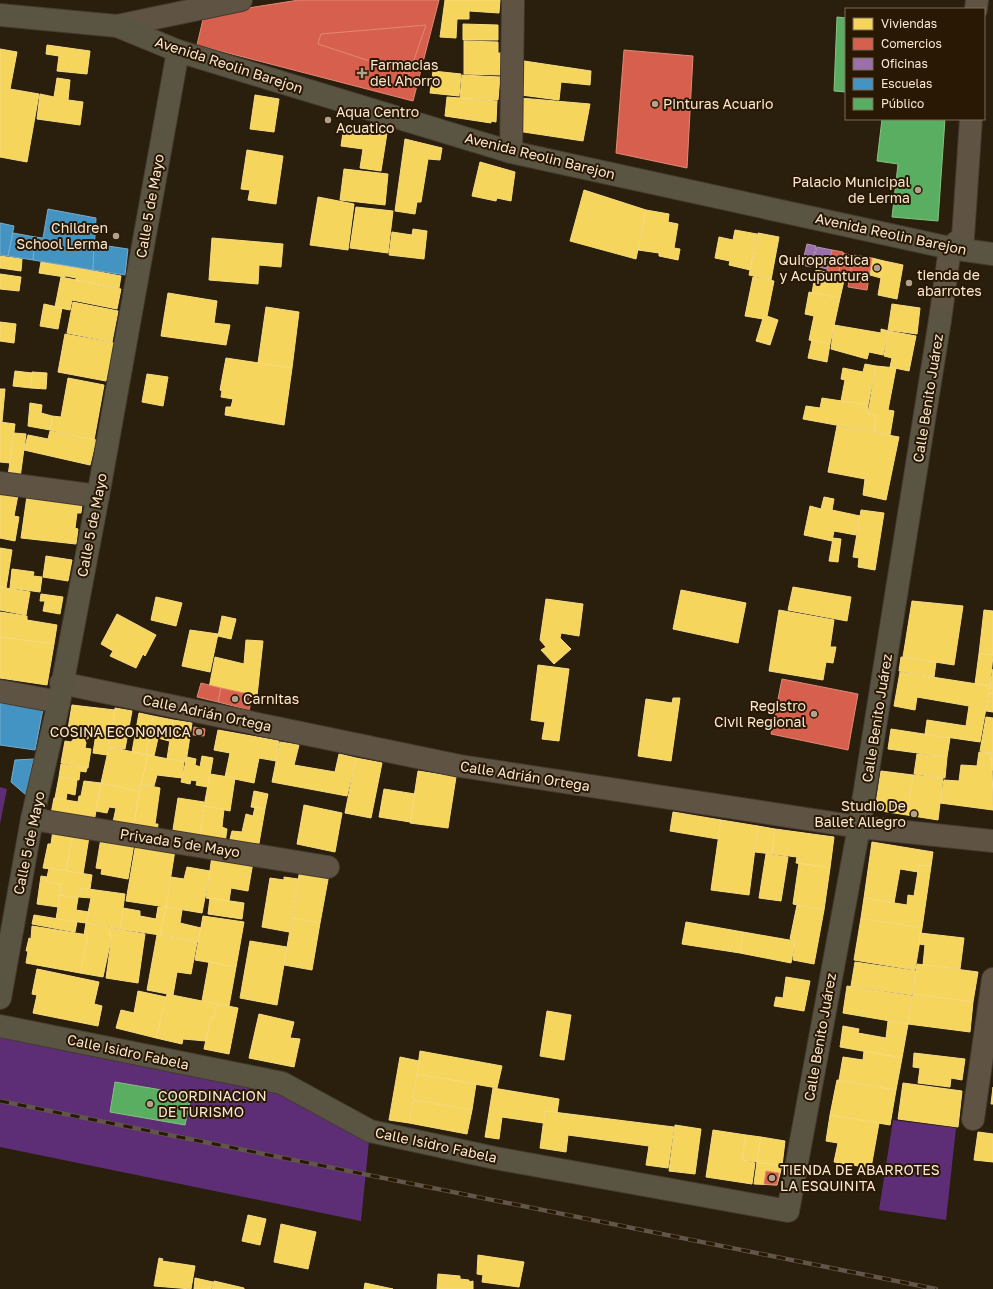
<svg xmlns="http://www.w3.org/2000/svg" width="993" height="1289" font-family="'Golos Text',sans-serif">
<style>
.green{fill:#5d2e75}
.homes{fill:#f6d55c;stroke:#f8db7f}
.shops{fill:#d6604d;stroke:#e18975}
.offices{fill:#9970ab;stroke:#b694b7}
.schools{fill:#4393c3;stroke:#7aacc8}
.public{fill:#5aae61;stroke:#8abf83}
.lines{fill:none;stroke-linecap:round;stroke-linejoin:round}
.minor-casing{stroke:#453a2e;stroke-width:24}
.major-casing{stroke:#453a2e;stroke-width:24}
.minor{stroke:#5f5344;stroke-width:22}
.major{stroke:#5a5443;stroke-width:22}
.rail-casing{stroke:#615649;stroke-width:4.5}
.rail{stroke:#291803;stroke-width:3;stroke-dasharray:9;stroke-linecap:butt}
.poi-dot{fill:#b2a18d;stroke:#291803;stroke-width:1.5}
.labels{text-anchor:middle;stroke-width:4;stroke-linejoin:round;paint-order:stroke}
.street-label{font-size:14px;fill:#fbe8d2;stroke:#291803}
.poi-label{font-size:14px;fill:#fbe8d2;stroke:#291803;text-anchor:start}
</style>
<rect width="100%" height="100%" fill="#2a1e0d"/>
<g class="green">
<path d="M 0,787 L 7,789 L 0,824 Z"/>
<path d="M 0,1026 L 282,1083 L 370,1131 L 361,1221 L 0,1147 Z"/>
<path d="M 893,1120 L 956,1128 L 946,1220 L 879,1210 Z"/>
</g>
<g class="homes">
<path d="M 445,0 L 500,0 L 499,13 L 469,11 L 469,19 L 457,19 L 456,38 L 440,37 Z"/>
<path d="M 463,24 L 498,25 L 498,40 L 463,40 Z"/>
<path d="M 464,41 L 498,42 L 498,53 L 502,53 L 502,75 L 464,74 Z"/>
<path d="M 47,45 L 90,51 L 87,74 L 57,71 L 59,56 L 46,54 Z"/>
<path d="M 0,49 L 17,52 L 10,89 L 39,94 L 27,162 L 0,157 Z"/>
<path d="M 524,61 L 591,71 L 590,85 L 561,82 L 559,100 L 521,95 Z"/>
<path d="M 433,71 L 461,74 L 459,96 L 430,93 Z"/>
<path d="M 462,75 L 500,77 L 498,100 L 460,98 Z"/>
<path d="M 57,78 L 70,80 L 68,100 L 83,102 L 80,125 L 37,119 L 40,94 L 54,97 Z"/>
<path d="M 255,95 L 279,99 L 274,132 L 250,129 Z"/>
<path d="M 447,97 L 497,101 L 496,122 L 491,121 L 491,123 L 445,116 Z"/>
<path d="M 520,98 L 590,104 L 583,141 L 517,131 Z"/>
<path d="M 344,126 L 387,133 L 381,171 L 360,168 L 363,149 L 341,146 Z"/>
<path d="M 405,139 L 442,148 L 440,160 L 428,159 L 421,202 L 417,202 L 415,214 L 395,211 Z"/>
<path d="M 247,150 L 283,156 L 276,204 L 248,200 L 250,190 L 241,189 Z"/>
<path d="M 480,162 L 515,172 L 511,201 L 497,198 L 496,201 L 472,196 Z"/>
<path d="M 344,169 L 388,174 L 385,205 L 340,200 Z"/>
<path d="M 584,190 L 646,210 L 636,259 L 570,241 Z"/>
<path d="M 318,197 L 354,204 L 348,250 L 310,245 Z"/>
<path d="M 356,207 L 393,211 L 388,253 L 350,248 Z"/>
<path d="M 646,210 L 669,214 L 668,222 L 678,224 L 674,248 L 680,249 L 678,260 L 659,256 L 659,253 L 638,250 Z"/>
<path d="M 413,229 L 427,231 L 424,259 L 389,255 L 392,232 L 412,235 Z"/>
<path d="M 735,230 L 757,234 L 750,270 L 729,265 L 730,261 L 715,258 L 719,237 L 733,240 Z"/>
<path d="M 758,233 L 779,237 L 771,280 L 749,275 Z"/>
<path d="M 212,238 L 283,244 L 281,267 L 259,265 L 258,284 L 209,280 Z"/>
<path d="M 0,256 L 22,259 L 21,271 L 0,268 Z"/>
<path d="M 872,258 L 884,261 L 881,278 L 870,275 Z"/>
<path d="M 884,261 L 903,265 L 897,299 L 878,295 Z"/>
<path d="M 41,262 L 68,266 L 65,277 L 39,273 Z"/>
<path d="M 68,266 L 121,276 L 119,288 L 76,280 L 76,278 L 66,276 Z"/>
<path d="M 816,270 L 845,276 L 840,298 L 812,293 Z"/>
<path d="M 0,274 L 21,277 L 19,291 L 0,289 Z"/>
<path d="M 61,277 L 121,289 L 117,309 L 72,300 L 70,310 L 55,307 Z"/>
<path d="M 753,277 L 774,281 L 767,316 L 764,315 L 763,319 L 745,316 Z"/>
<path d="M 809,292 L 840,298 L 830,344 L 809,340 L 814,316 L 805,314 Z"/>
<path d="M 168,293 L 217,301 L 214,323 L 230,325 L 226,345 L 161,336 Z"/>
<path d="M 73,302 L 118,311 L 112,342 L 67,333 Z"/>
<path d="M 44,304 L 62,308 L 58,329 L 40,326 Z"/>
<path d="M 892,304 L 920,308 L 917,334 L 888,330 Z"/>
<path d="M 266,307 L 299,312 L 292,368 L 258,363 Z"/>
<path d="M 764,315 L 778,320 L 770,345 L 756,341 Z"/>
<path d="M 0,322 L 16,324 L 14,343 L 0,341 Z"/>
<path d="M 834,325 L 881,333 L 881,329 L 889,331 L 883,355 L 869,352 L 867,359 L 831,349 Z"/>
<path d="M 889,331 L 916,336 L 909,371 L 890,367 L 892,358 L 884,356 Z"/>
<path d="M 65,334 L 114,343 L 106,381 L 58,372 Z"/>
<path d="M 812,340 L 830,344 L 827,362 L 808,358 Z"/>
<path d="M 226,358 L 292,368 L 284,425 L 225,415 L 226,407 L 231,407 L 233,399 L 221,397 L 222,391 L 220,390 Z"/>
<path d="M 865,364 L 876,366 L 868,405 L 841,401 L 845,380 L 841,379 L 843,368 L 863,372 Z"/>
<path d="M 876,366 L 896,368 L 888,410 L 894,411 L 890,435 L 874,432 L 876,415 L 868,414 Z"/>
<path d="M 15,371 L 32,373 L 31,388 L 13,386 Z"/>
<path d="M 32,372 L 47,373 L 46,389 L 31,388 Z"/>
<path d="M 147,374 L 168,377 L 163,406 L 142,402 Z"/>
<path d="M 68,378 L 104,385 L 94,440 L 50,430 L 52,416 L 61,417 Z"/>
<path d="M 0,389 L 5,389 L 2,422 L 0,422 Z"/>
<path d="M 822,398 L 868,405 L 868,414 L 876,415 L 874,432 L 803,419 L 806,406 L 820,408 Z"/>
<path d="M 30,403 L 42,405 L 41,413 L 52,416 L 50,430 L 28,426 Z"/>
<path d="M 0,422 L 15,424 L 10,463 L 0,462 Z"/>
<path d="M 837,426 L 899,437 L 886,500 L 863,495 L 865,479 L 828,472 Z"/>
<path d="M 50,431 L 96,440 L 90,465 L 24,450 L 28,435 L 48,439 Z"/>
<path d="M 14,433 L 26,434 L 20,478 L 8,476 Z"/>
<path d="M 0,492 L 18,495 L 14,516 L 19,517 L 15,541 L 0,538 Z"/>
<path d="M 27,496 L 82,504 L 81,513 L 77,513 L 75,528 L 78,529 L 76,544 L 21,538 Z"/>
<path d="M 824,497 L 834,499 L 832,510 L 860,516 L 856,535 L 834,531 L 832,541 L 804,535 L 810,506 L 821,509 Z"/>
<path d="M 861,510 L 884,513 L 875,570 L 858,567 L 859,558 L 853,557 Z"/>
<path d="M 833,538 L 841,539 L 838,562 L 829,561 Z"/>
<path d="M 0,548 L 12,550 L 6,588 L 0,587 Z"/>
<path d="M 46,556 L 72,560 L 68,581 L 43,577 Z"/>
<path d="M 12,569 L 34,572 L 33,576 L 42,577 L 40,592 L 10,588 Z"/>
<path d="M 0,587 L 30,592 L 26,615 L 0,610 Z"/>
<path d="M 793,587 L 851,597 L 847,621 L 788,610 Z"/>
<path d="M 681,590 L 746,603 L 738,643 L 673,629 Z"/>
<path d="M 41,594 L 63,597 L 60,614 L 43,611 L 45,601 L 40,601 Z"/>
<path d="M 156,597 L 182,603 L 176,626 L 151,620 Z"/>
<path d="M 546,599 L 583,604 L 579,636 L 561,633 L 560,638 L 571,649 L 554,664 L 541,650 L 546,647 L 540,640 Z"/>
<path d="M 912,601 L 963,606 L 954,665 L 903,657 Z"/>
<path d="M 779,610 L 834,620 L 830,647 L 836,647 L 833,663 L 826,662 L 823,680 L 769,671 Z"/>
<path d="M 984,610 L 993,611 L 993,655 L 979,654 Z"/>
<path d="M 0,612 L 27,616 L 27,620 L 57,625 L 54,644 L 0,637 Z"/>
<path d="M 117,614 L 156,635 L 145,656 L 143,654 L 136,668 L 110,656 L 113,651 L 101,644 Z"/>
<path d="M 222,616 L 236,619 L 231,639 L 218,636 Z"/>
<path d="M 190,630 L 218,634 L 210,672 L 182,666 Z"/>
<path d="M 0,637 L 54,644 L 47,685 L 0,678 Z"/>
<path d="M 246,640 L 263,641 L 257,696 L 209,688 L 215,657 L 244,664 Z"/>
<path d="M 979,654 L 993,655 L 990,686 L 975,684 Z"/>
<path d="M 901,657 L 936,662 L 934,677 L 899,671 Z"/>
<path d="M 538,665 L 569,669 L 559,741 L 542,739 L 545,722 L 531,720 Z"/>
<path d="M 993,669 L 993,693 L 989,693 Z"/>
<path d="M 900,672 L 990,686 L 980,742 L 925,734 L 927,720 L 966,726 L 969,706 L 917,697 L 915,710 L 894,706 Z"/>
<path d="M 989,693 L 993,693 L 993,712 L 986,711 Z"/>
<path d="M 673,698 L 680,698 L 671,761 L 638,756 L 646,699 L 672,703 Z"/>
<path d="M 72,705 L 115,710 L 107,755 L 93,753 L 96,734 L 89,732 L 88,739 L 67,735 Z"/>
<path d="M 115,708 L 132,711 L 125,749 L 109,747 Z"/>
<path d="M 139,713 L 153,716 L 146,755 L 132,752 Z"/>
<path d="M 153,716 L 173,720 L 169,741 L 158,738 L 154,756 L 146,755 Z"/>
<path d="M 986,717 L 993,718 L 993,759 L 990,759 L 991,753 L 980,751 Z"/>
<path d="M 173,720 L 192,723 L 186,762 L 167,759 Z"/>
<path d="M 891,729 L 950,738 L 947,757 L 888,749 Z"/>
<path d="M 218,730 L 279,741 L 276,761 L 259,758 L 254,783 L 225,777 L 230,753 L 214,750 Z"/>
<path d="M 75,737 L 84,738 L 86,743 L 85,748 L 91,749 L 88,768 L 61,763 L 65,741 L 71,742 Z"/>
<path d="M 280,742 L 299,745 L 294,765 L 335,772 L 339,754 L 356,758 L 347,796 L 272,782 Z"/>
<path d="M 109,747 L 148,755 L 140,792 L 101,783 Z"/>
<path d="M 979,752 L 991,753 L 990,759 L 992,759 L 993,810 L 940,803 L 944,780 L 959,781 L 961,765 L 977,766 Z"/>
<path d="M 917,754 L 947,757 L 945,778 L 914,774 Z"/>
<path d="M 148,755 L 184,762 L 182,778 L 157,775 L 154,786 L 141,784 Z"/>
<path d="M 202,756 L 213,758 L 208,787 L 196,785 L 197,781 L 191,780 L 190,784 L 181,782 L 187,757 L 196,759 L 195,765 L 200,767 Z"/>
<path d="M 356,758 L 382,763 L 371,818 L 345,813 Z"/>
<path d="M 992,759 L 993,759 L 993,770 L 991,770 Z"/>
<path d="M 61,764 L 87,768 L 86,772 L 80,771 L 79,780 L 59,777 Z"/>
<path d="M 418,771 L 456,777 L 448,828 L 410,823 Z"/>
<path d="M 881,771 L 913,775 L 907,815 L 875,810 Z"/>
<path d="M 210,774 L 235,778 L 230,811 L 204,806 Z"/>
<path d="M 913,775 L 943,778 L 938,820 L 907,815 Z"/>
<path d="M 59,777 L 77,780 L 75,795 L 67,793 L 66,800 L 55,798 Z"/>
<path d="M 84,781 L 101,783 L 94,822 L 51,814 L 54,798 L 78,802 L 79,796 L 81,796 Z"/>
<path d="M 101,783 L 140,792 L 133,830 L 112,827 L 116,808 L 109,807 L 107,813 L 96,811 Z"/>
<path d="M 141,784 L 160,788 L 155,824 L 158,824 L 157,832 L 133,828 Z"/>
<path d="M 384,789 L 415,794 L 410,822 L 379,817 Z"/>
<path d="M 254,791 L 268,794 L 265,809 L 251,807 Z"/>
<path d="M 178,798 L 204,802 L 200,839 L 172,836 Z"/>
<path d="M 304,805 L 342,813 L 335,852 L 297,844 Z"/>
<path d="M 204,806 L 224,809 L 222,827 L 227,829 L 225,843 L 200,839 Z"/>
<path d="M 255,807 L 265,809 L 258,849 L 229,843 L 232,831 L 242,832 L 246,814 L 253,816 Z"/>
<path d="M 673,812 L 721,820 L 718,839 L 670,831 Z"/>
<path d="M 721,820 L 758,826 L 749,895 L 711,890 Z"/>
<path d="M 758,826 L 775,829 L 772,854 L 755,852 Z"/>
<path d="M 775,829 L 834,837 L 830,868 L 796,863 L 797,857 L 772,854 Z"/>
<path d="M 53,830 L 73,834 L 66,871 L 43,868 L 48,844 L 51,844 Z"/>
<path d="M 73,834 L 89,837 L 83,874 L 66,871 Z"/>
<path d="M 101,838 L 134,844 L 128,879 L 101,874 L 102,869 L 96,868 Z"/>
<path d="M 872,842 L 933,852 L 931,866 L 919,865 L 918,872 L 900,869 L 894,903 L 864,898 Z"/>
<path d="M 136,843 L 175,850 L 166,907 L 126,901 Z"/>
<path d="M 766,854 L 788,857 L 781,901 L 759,898 Z"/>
<path d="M 212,856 L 253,862 L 248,891 L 231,888 L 229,901 L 206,898 Z"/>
<path d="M 799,863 L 830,868 L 824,910 L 793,904 Z"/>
<path d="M 919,865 L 931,866 L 922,928 L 861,918 L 864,898 L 907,905 L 908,895 L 914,896 Z"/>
<path d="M 187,867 L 210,871 L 202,913 L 166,907 L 171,877 L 184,879 Z"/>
<path d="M 49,868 L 92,875 L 90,889 L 81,888 L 78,898 L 60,895 L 61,884 L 46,882 Z"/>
<path d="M 300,869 L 329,874 L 320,923 L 292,918 Z"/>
<path d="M 41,876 L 47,877 L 46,882 L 61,884 L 58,907 L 37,904 Z"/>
<path d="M 284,877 L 298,879 L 289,932 L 262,927 L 270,878 L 284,880 Z"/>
<path d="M 81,888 L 125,894 L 120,929 L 86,923 L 91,898 L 79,897 Z"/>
<path d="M 60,895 L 78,898 L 76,910 L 89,912 L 86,923 L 56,919 Z"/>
<path d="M 210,898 L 244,903 L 242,919 L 208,914 Z"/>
<path d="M 797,905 L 824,910 L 814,964 L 793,960 L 795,941 L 790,939 Z"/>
<path d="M 158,907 L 166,907 L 160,935 L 120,929 L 123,908 L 140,911 L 140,916 L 156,919 Z"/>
<path d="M 166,907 L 182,910 L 180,923 L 201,928 L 198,942 L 160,935 Z"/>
<path d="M 34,915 L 77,922 L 75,932 L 32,924 Z"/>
<path d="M 203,916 L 244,922 L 236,967 L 195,960 Z"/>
<path d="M 292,918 L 320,923 L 312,970 L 284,965 Z"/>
<path d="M 861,918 L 922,928 L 915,970 L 854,960 Z"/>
<path d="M 686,922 L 743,932 L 740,953 L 682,944 Z"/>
<path d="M 86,923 L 110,928 L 109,935 L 112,935 L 103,977 L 80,973 L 88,935 L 84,935 Z"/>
<path d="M 32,926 L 88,935 L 80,973 L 26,963 L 28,951 L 26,951 L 29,938 L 31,939 Z"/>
<path d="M 110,928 L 145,934 L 138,983 L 106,978 L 112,935 L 109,935 Z"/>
<path d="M 743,932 L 795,941 L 791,963 L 740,953 Z"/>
<path d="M 920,933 L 964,938 L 960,969 L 923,965 L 925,945 L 919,944 Z"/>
<path d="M 157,935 L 197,942 L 191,974 L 177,972 L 173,995 L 147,990 Z"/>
<path d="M 250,941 L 287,947 L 277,1005 L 240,998 Z"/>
<path d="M 209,962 L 236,967 L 229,1006 L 202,1001 Z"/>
<path d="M 855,962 L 916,971 L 912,995 L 851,986 Z"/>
<path d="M 917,964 L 978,972 L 973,1002 L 913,994 Z"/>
<path d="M 37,969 L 99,982 L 94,1004 L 102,1006 L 98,1026 L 33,1013 L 37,995 L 32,994 Z"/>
<path d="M 786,977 L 810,981 L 804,1011 L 774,1006 L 776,997 L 783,998 Z"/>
<path d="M 847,986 L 912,996 L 908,1024 L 843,1013 Z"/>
<path d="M 138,991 L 166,997 L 156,1038 L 116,1028 L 121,1010 L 134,1013 Z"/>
<path d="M 167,994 L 217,1004 L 214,1017 L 211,1017 L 206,1041 L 183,1039 L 182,1044 L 156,1038 Z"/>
<path d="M 913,994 L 973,1002 L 970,1032 L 908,1024 Z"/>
<path d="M 217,1004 L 238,1008 L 229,1054 L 204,1049 L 211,1017 L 214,1017 Z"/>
<path d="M 547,1011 L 571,1015 L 564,1060 L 540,1056 Z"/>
<path d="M 259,1014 L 294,1022 L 290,1038 L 300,1039 L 294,1067 L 249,1058 Z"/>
<path d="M 888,1021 L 908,1024 L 902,1058 L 840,1047 L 843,1026 L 859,1029 L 858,1033 L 886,1038 Z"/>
<path d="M 420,1051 L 502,1066 L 497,1088 L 417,1074 Z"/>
<path d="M 864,1051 L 902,1058 L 896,1090 L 839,1080 L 843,1057 L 863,1060 Z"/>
<path d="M 914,1053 L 965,1059 L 962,1080 L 951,1078 L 950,1087 L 918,1083 L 920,1068 L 913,1067 Z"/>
<path d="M 400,1057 L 419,1061 L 409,1123 L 389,1120 Z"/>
<path d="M 417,1074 L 476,1084 L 472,1110 L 413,1100 Z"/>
<path d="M 837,1080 L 896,1090 L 890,1125 L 830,1115 Z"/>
<path d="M 903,1083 L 962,1091 L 958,1127 L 898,1119 Z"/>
<path d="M 993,1087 L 993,1104 L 991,1104 Z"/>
<path d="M 493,1088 L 559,1099 L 557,1113 L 545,1111 L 543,1123 L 502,1117 L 499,1139 L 485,1137 Z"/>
<path d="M 413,1100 L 472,1110 L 467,1134 L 409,1123 Z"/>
<path d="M 545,1111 L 674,1127 L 668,1168 L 646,1165 L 649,1146 L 568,1135 L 566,1152 L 540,1148 Z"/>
<path d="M 830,1115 L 879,1123 L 871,1168 L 834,1162 L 838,1143 L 826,1141 Z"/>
<path d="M 675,1125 L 701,1129 L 695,1174 L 669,1171 Z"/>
<path d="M 713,1130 L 746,1135 L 742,1160 L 755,1163 L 752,1184 L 706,1177 Z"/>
<path d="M 978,1132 L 993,1134 L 993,1162 L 974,1160 Z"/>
<path d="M 746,1135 L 761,1137 L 757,1162 L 742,1160 Z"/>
<path d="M 761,1137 L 785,1141 L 782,1166 L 757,1162 Z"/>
<path d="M 757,1162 L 782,1166 L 777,1185 L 754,1184 Z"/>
<path d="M 248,1215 L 266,1219 L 260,1245 L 242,1241 Z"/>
<path d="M 281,1224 L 316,1232 L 308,1269 L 274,1262 Z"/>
<path d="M 478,1255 L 524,1262 L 519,1287 L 482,1282 L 483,1275 L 477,1274 Z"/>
<path d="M 159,1258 L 163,1259 L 162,1261 L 195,1266 L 191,1289 L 154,1286 Z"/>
<path d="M 438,1274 L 460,1276 L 460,1279 L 469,1280 L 469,1282 L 473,1281 L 473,1289 L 437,1289 Z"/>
<path d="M 195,1278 L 213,1282 L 211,1289 L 194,1289 Z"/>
<path d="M 214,1281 L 244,1288 L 244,1289 L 212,1289 Z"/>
<path d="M 365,1283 L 393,1289 L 364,1289 Z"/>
</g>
<g class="shops">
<path d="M 299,0 L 439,0 L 413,101 L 197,45 L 204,15 Z"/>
<path d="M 426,25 L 409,74 L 318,44 L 321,34 Z"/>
<path d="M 624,50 L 693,56 L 687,168 L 616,153 Z"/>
<path d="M 832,250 L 843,252 L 839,272 L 827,271 Z"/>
<path d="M 843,253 L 853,256 L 850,274 L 839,272 Z"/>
<path d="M 853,255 L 872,258 L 867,290 L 848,287 Z"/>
<path d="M 782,679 L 858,694 L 848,750 L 771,734 Z"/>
<path d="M 201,683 L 221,688 L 218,702 L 197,697 Z"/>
<path d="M 221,688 L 253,695 L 249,710 L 218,702 Z"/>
<path d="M 194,727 L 205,729 L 204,736 L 193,735 Z"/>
<path d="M 766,1171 L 779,1173 L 777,1185 L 764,1184 Z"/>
</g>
<g class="offices">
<path d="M 807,244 L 816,246 L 811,267 L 802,265 Z"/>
<path d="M 817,247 L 832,250 L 827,269 L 812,265 Z"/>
</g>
<g class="schools">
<path d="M 48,209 L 96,218 L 93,270 L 33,260 L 35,237 L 43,238 Z"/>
<path d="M 0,223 L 14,226 L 8,256 L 0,255 Z"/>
<path d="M 13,233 L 35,237 L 33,260 L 8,256 Z"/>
<path d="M 94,244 L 128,249 L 125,275 L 93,270 Z"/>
<path d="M 0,703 L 43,709 L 35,750 L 0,745 Z"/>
<path d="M 34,759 L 32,765 L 26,795 L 11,782 L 15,760 Z"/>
</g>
<g class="public">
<path d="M 837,17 L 846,18 L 846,92 L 834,91 Z"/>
<path d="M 882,119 L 945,119 L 938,221 L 892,217 L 898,164 L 877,161 Z"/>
<path d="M 115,1082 L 191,1095 L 185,1125 L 110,1112 Z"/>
</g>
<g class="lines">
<g class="minor-casing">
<g id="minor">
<path d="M 976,9 L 977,0"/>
<path d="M 117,26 L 241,0"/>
<path d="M 511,152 L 513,0"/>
<path d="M 940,320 L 950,248 L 963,237 L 971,119"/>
<path d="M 0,483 L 98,496"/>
<path d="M 61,683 L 460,766 L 859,827 L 993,841"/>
<path d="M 0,691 L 59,702"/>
<path d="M 32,819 L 328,867"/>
<path d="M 973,1119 L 993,979"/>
</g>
</g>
<g class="major-casing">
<g id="major">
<path d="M 0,15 L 117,26 L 178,51 L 511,152 L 950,248 L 993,254"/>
<path d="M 0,998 L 32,819 L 59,702 L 98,496 L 178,51"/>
<path d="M 0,1026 L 282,1083 L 370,1131 L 495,1158 L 788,1211 L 859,827 L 940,320"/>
</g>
</g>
<use href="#minor" class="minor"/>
<use href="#major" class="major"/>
<g class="rail-casing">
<path id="rail" d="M 0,1101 L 936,1289"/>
</g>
<use href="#rail" class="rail"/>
</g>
<g class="poi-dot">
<path d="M360 67h4v4h4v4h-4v4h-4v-4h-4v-4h4z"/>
<circle cx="655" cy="104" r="4"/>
<circle cx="328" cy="120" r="4"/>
<circle cx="918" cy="190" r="4"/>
<circle cx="116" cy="236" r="4"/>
<circle cx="877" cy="268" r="4"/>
<circle cx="909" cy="283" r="4"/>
<circle cx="235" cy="699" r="4"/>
<circle cx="814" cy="714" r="4"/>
<circle cx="199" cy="732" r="4"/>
<circle cx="914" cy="814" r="4"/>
<circle cx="150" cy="1104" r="4"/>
<circle cx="772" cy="1178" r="4"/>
</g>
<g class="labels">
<g class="street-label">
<text transform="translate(229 65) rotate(18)" y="5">Avenida Reolin Barejon</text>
<text transform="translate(540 156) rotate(14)" y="5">Avenida Reolin Barejon</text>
<text transform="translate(150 206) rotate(-80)" y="5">Calle 5 de Mayo</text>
<text transform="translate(891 234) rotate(12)" y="5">Avenida Reolin Barejon</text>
<text transform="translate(928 398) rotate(-81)" y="5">Calle Benito Juárez</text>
<text transform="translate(92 525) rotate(-79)" y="5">Calle 5 de Mayo</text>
<text transform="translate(207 713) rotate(12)" y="5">Calle Adrián Ortega</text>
<text transform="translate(877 718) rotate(-81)" y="5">Calle Benito Juárez</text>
<text transform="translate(525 776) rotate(9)" y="5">Calle Adrián Ortega</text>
<text transform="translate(29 843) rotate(-78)" y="5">Calle 5 de Mayo</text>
<text transform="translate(180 843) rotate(9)" y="5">Privada 5 de Mayo</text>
<text transform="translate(820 1037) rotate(-80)" y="5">Calle Benito Juárez</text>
<text transform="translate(128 1052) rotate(12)" y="5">Calle Isidro Fabela</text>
<text transform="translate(436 1145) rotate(12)" y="5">Calle Isidro Fabela</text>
</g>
<g class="poi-label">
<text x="370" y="70">Farmacias<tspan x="370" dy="16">del Ahorro</tspan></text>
<text x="663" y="109">Pinturas Acuario</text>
<text x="336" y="117">Aqua Centro<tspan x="336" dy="16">Acuatico</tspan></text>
<text x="910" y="187" text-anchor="end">Palacio Municipal<tspan x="910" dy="16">de Lerma</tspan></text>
<text x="108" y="233" text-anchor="end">Children<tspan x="108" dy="16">School Lerma</tspan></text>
<text x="869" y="265" text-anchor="end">Quiropractica<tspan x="869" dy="16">y Acupuntura</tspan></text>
<text x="917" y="280">tienda de<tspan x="917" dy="16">abarrotes</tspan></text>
<text x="243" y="704">Carnitas</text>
<text x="806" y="711" text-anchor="end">Registro<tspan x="806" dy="16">Civil Regional</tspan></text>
<text x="191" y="737" text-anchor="end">COSINA ECONOMICA</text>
<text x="906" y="811" text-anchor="end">Studio De<tspan x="906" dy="16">Ballet Allegro</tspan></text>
<text x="158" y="1101">COORDINACION<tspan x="158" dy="16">DE TURISMO</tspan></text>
<text x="780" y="1175">TIENDA DE ABARROTES<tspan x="780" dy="16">LA ESQUINITA</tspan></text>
</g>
</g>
<rect x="845" y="8" width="140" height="112" fill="#291803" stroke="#7d6b56"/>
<rect x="853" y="18" width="20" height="12" fill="#f6d55c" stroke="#7d6b56"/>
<text x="881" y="28" font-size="12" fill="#fbe8d2">Viviendas</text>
<rect x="853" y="38" width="20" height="12" fill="#d6604d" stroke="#7d6b56"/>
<text x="881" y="48" font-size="12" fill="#fbe8d2">Comercios</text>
<rect x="853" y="58" width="20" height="12" fill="#9970ab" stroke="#7d6b56"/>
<text x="881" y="68" font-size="12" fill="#fbe8d2">Oficinas</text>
<rect x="853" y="78" width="20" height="12" fill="#4393c3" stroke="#7d6b56"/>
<text x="881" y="88" font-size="12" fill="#fbe8d2">Escuelas</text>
<rect x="853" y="98" width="20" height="12" fill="#5aae61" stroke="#7d6b56"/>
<text x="881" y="108" font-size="12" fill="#fbe8d2">Público</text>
</svg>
